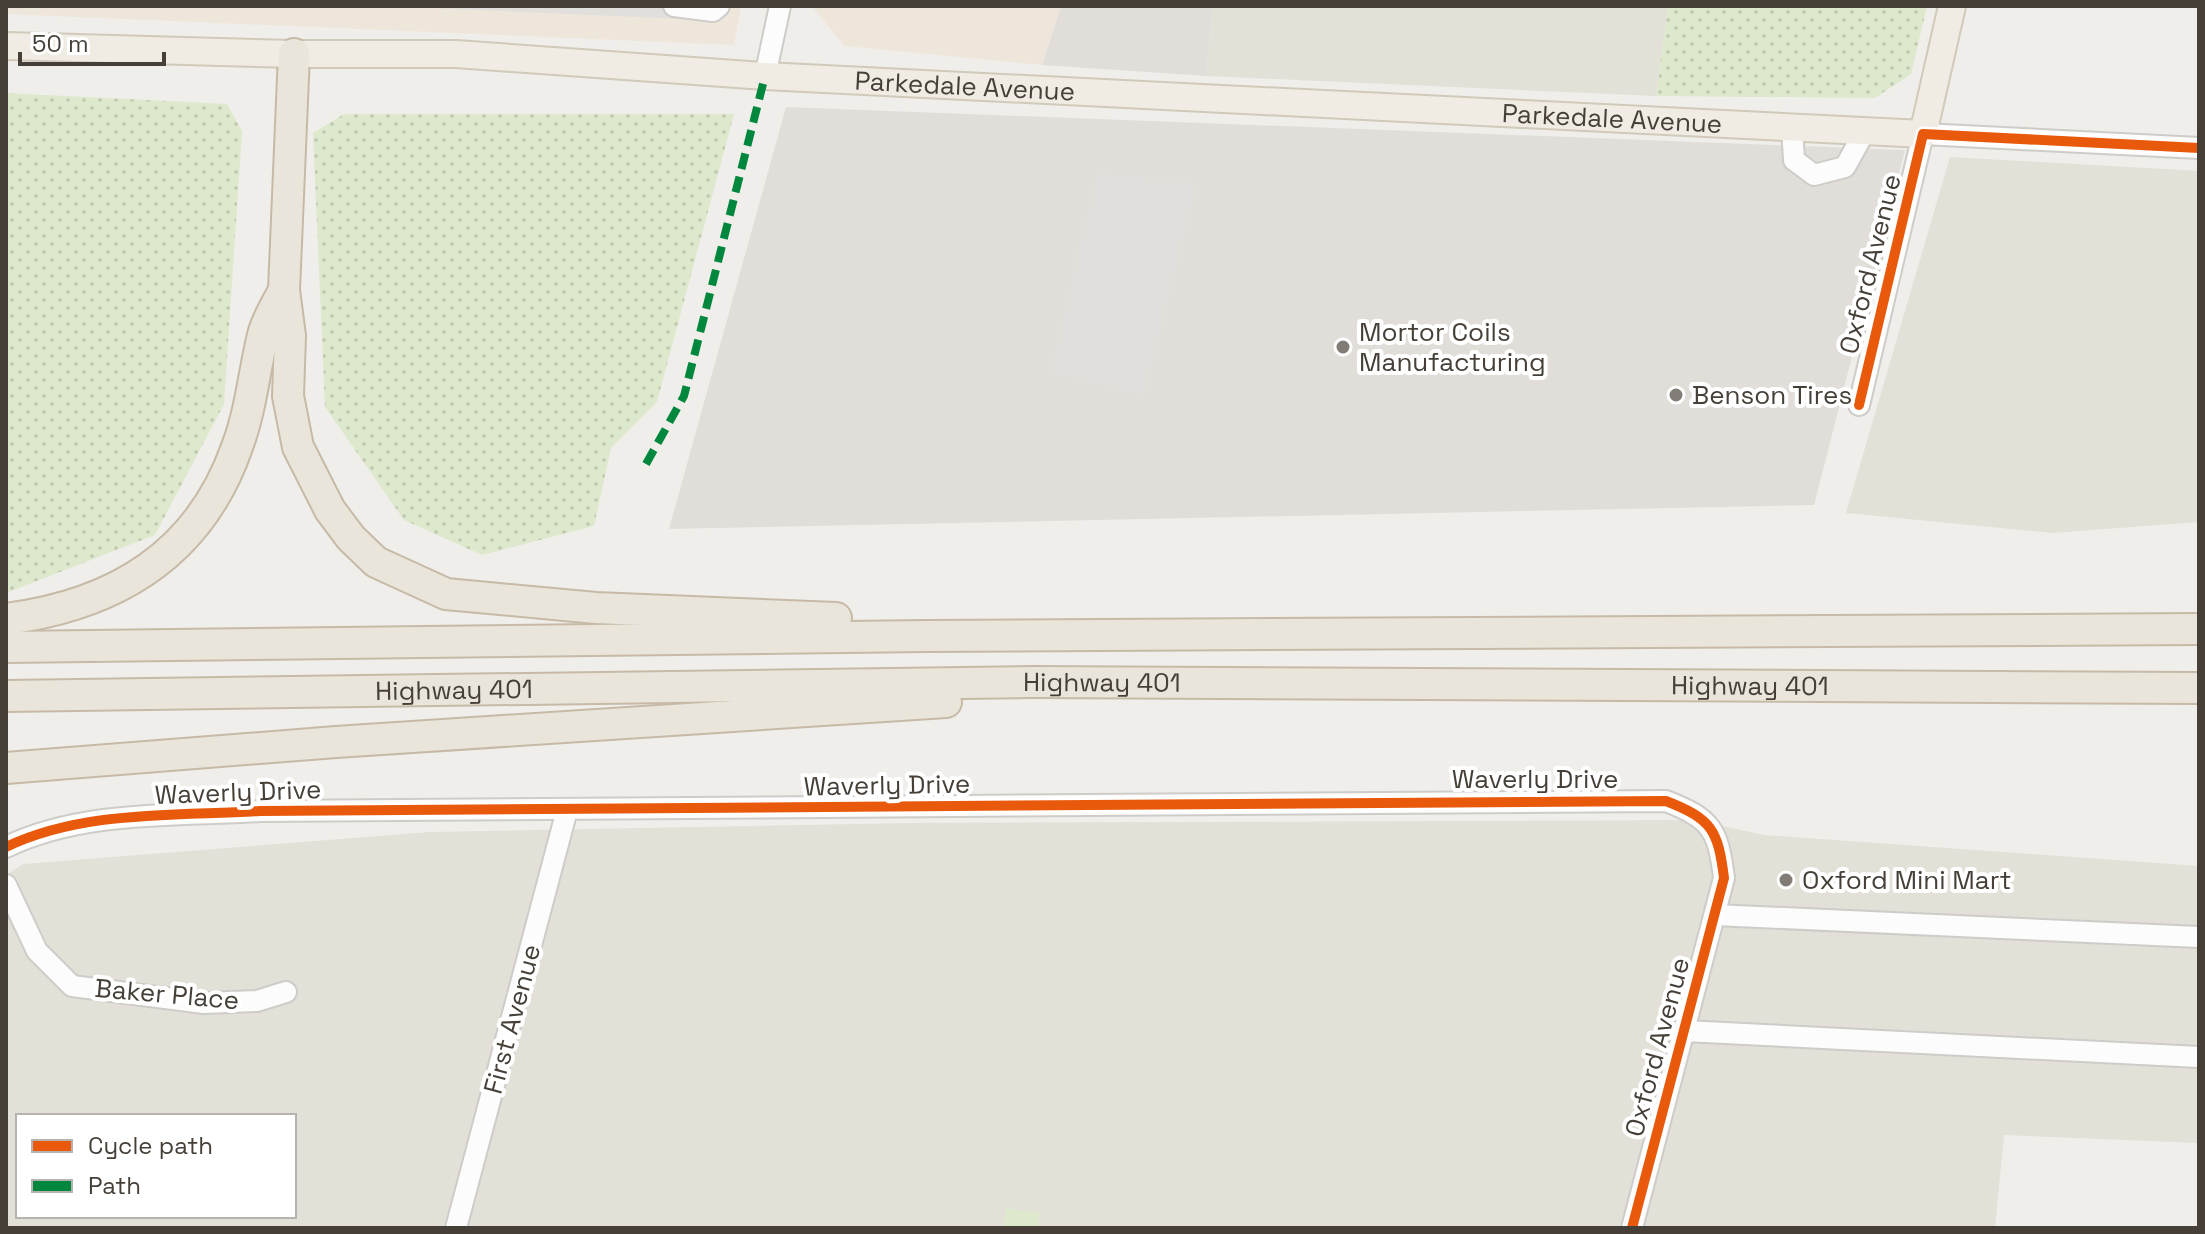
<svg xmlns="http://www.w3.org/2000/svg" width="2205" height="1234" font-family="'Space Grotesk',sans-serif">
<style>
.residential{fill:#e3e0d8;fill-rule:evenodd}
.commercial{fill:#efe6db}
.industrial{fill:#e1deda}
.grass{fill:url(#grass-dots)}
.park{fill:#dde8cc}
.parking{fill:#e1dfdb}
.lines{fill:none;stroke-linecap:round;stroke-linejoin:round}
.minor-casing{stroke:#ceccc8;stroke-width:24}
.major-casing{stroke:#d1c9b9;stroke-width:30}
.highway-casing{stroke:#c6baa7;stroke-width:34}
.minor{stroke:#fdfcfc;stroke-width:20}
.major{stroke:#f0ece4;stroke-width:26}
.highway{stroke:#eae5db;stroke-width:30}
.quiet{stroke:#00873e;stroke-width:8;stroke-dasharray:16 8;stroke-linecap:butt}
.cycleway-casing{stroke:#fff;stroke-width:15}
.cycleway{stroke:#e8590c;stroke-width:10}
.poi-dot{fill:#817c76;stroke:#fff;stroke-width:3}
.labels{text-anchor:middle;stroke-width:8;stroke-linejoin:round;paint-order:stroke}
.street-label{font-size:26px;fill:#453f37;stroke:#fff}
.poi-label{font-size:26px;fill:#453f37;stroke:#fff;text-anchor:start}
</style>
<defs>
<pattern id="grass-dots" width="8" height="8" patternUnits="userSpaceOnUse" patternTransform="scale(2)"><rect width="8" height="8" fill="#dde8cc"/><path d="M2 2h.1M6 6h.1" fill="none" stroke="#bfc8b0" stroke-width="1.8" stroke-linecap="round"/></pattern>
</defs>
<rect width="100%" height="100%" fill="#f0eeea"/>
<g class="residential">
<path d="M 1213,6 L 1668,6 L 1656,96 L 1206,76 Z"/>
<path d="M 1950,157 L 2199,171 L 2199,522 L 2052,533 L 1846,513 Z"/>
<path d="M 1695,820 L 1764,835 L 2199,866 L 2199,1143 L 2004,1135 L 1995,1228 L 6,1228 L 6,875 L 23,864 L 430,832 L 915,823 ZM 18,1116 L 294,1116 L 294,1216 L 18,1216 Z"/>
</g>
<g class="commercial">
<path d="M 6,6 L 741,6 L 734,45 L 6,14 Z"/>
<path d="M 812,6 L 1061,6 L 1042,65 L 844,46 Z"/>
</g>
<g class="industrial">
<path d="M 1061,6 L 1213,6 L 1206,76 L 1042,65 Z"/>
<path d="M 786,107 L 1905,150 L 1814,505 L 669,529 Z"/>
</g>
<g class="grass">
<path d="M 1668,6 L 1927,6 L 1911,74 L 1875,98 L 1656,96 Z"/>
<path d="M 6,93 L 227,104 L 242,131 L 224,404 L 155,535 L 6,593 Z"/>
<path d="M 344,114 L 734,114 L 657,402 L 611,448 L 594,526 L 482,555 L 404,520 L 325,407 L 313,133 Z"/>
</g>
<path class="park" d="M 1006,1208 L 1040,1213 L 1038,1228 L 1004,1228 Z"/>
<g class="parking">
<path d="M 384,6 L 685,6 L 683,19 Z"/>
<path d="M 1096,172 L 1199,182 L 1145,397 L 1049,373 Z"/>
</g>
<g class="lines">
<g class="minor-casing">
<g id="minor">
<path d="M 674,6 L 713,11 L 719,6"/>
<path d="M 765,76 L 780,6"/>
<path d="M 1792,127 L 1794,160 L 1814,175 L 1845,167 L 1865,131"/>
<path d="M 1859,405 L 1923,134 L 2199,148"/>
<path d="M 6,847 C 83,810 176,816 260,811 L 1666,801 C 1712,819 1718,830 1724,878 L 1632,1228"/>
<path d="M 6,885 L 37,951 L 72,986 L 204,1003 L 257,1001 L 286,992"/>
<path d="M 1715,915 L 2199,937"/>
<path d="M 1684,1031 L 2199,1057"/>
<path d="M 456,1228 L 567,810"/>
</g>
</g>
<g class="major-casing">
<g id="major">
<path id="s1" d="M 6,46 L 294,54 L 456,54 L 765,76 L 1923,134 L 1952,6"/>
</g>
</g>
<g class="highway-casing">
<g id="highway">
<path d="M 294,54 L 284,290 L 290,336 L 288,396 L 298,447 L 330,510 L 351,538 L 376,562 L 446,594 L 596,608 L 836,618"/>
<path d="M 6,619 C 115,605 199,555 237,447 C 251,410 254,372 263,335 C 267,319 277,304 284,290"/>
<path d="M 6,647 L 927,636 L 2199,629"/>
<path id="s2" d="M 6,696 L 1031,682 L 2199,688"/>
<path d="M 6,768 L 336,742 L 946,702"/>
</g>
</g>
<use href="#minor" class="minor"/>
<use href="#major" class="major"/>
<use href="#highway" class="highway"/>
<path class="quiet" d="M 646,464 L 684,396 L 765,76"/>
<g class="cycleway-casing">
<g id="cycleway">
<path d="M 1859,405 L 1923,134 L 2199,148"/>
<path d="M 6,847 C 83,810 176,816 260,811 L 1666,801 C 1712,819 1718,830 1724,878 L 1632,1228"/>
</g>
</g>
<use href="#cycleway" class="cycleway"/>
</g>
<g class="poi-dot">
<circle cx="1343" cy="347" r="8"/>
<circle cx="1676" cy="395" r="8"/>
<circle cx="1786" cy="880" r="8"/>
</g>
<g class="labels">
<g class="street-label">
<text dy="9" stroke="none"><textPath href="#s1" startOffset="960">Parkedale Avenue</textPath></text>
<text dy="9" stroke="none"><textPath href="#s1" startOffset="1608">Parkedale Avenue</textPath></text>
<text transform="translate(1870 264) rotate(-76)" y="9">Oxford Avenue</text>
<text dy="9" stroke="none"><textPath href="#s2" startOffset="1096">Highway 401</textPath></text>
<text dy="9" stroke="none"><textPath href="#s2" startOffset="1744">Highway 401</textPath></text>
<text dy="9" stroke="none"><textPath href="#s2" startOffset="448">Highway 401</textPath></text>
<text x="1535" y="788">Waverly Drive</text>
<text transform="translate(887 785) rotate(-1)" y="9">Waverly Drive</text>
<text transform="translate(238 792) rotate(-2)" y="9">Waverly Drive</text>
<text transform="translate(167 994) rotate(5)" y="9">Baker Place</text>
<text transform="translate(512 1019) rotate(-75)" y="9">First Avenue</text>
<text transform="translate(1657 1047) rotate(-75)" y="9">Oxford Avenue</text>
</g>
<g class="poi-label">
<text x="1359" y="341">Mortor Coils<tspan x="1359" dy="30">Manufacturing</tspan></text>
<text x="1692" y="404">Benson Tires</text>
<text x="1802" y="889">Oxford Mini Mart</text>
</g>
</g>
<rect width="2205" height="1234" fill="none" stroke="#453f37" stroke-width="16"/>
<rect x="16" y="1114" width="280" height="104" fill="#ffffff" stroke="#b5b2af" stroke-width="2"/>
<rect x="32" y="1140" width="40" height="12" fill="#e8590c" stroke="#b5b2af" stroke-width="2"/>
<text x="88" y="1154" font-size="24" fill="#453f37">Cycle path</text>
<rect x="32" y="1180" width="40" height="12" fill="#00873e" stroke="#b5b2af" stroke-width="2"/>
<text x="88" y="1194" font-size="24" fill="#453f37">Path</text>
<path d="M20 52v12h144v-12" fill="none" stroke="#453f37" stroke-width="4"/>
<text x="32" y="52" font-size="24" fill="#453f37" stroke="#ffffff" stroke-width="6" paint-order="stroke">50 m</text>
</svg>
